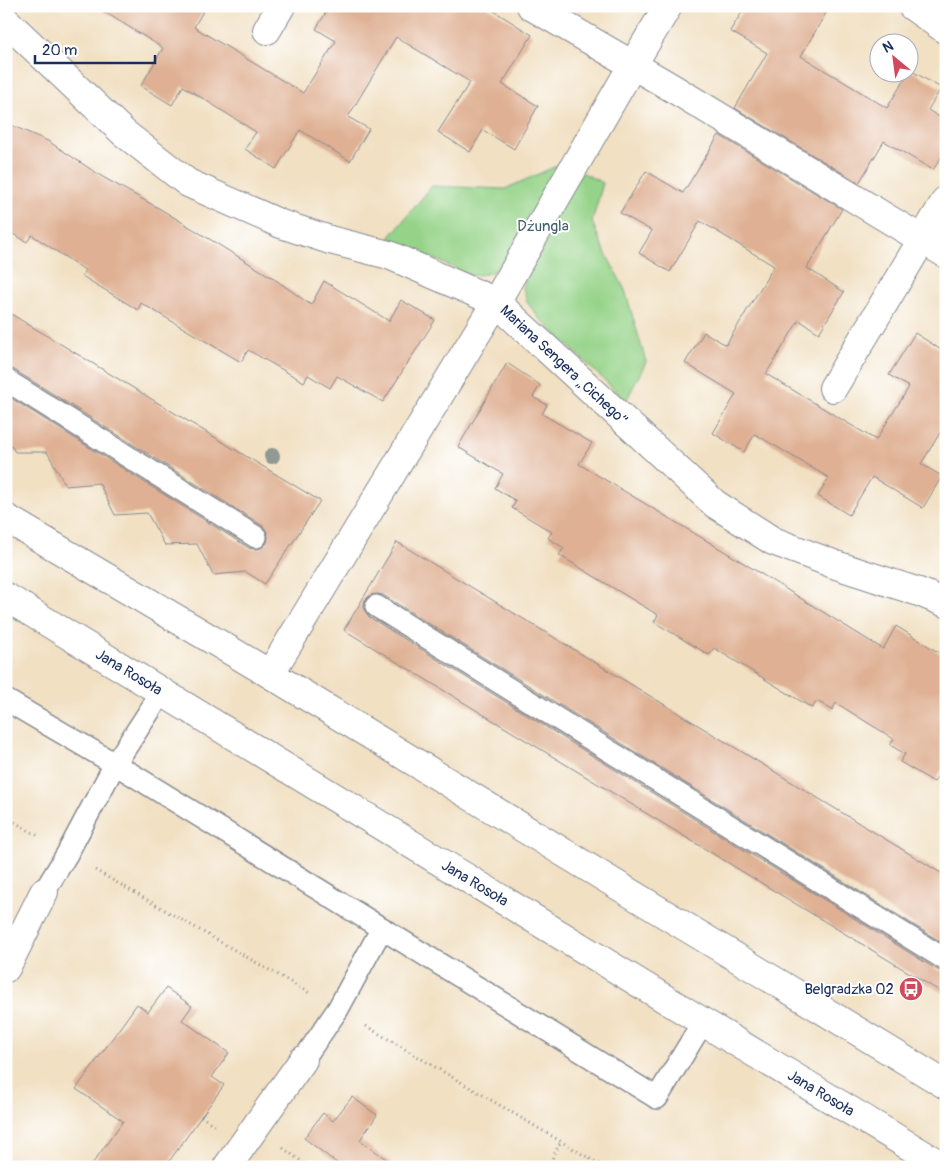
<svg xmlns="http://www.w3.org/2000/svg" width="952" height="1173" font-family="Pangolin,sans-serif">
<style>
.green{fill:#95d388;stroke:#588173}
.building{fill:#dfb093}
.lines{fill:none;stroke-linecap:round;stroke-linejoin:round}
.lane-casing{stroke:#868890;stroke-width:24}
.street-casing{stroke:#868890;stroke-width:30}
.secondary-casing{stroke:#868890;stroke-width:30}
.path{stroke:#868890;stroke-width:3;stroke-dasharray:1 4;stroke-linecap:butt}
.lane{stroke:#fff;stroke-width:21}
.street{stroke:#fff;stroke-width:28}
.secondary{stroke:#fff;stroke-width:28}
.tree{fill:#909a92}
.labels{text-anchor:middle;stroke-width:4;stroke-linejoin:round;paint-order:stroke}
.park-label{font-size:15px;fill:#40606b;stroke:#fff}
.street-label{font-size:15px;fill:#1b2f5e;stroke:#fff}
.poi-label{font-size:15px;fill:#1b2f5e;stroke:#fff;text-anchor:end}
</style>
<rect width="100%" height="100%" fill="#fff"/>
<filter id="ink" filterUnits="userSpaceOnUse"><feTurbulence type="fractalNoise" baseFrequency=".02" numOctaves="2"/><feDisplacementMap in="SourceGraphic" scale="10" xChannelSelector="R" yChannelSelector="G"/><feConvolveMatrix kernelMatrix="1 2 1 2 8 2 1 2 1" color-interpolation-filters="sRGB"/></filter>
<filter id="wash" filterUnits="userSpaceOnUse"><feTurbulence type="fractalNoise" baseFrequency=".0096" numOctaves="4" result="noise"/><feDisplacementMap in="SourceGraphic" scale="20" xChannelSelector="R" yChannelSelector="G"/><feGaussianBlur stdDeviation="1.12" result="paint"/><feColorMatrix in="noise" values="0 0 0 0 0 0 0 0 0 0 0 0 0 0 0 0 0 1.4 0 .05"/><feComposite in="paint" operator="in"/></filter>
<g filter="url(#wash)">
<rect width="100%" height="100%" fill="#f1e0c2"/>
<path class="green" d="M 563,163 L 603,183 L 592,222 L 603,248 L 625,290 L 646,362 L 626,401 L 539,318 L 527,302 L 523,287 L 527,273 L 503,260 L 492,273 L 471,276 L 389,238 L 432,186 L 505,189 Z"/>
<g id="blocks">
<g class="building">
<path d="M 95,6 L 206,6 L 194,27 L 303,93 L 336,41 L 316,29 L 330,6 L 486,6 L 532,35 L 502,84 L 538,106 L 514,149 L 483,130 L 470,152 L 438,132 L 470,82 L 396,37 L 348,117 L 369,129 L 350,161 L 300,130 L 276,169 L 245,149 L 256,132 L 183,86 L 172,105 L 141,86 L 163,48 Z"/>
<path d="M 746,6 L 830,6 L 801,56 L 887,108 L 910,70 L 941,88 L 928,110 L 946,121 L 946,150 L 933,170 L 884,141 L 859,183 L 735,108 L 767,53 L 730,31 Z"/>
<path d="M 6,123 L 48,141 L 101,176 L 162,210 L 273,278 L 311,305 L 324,281 L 389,321 L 401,300 L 435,320 L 383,402 L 337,376 L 330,388 L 308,375 L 304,382 L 248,350 L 241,362 L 141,303 L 138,310 L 82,276 L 85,270 L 32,235 L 27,242 L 6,230 Z"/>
<path d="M 719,135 L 842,209 L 807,268 L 844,292 L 819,333 L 799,320 L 766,374 L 876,440 L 909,387 L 889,375 L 915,333 L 946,353 L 946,423 L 921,464 L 942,476 L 923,508 L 872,477 L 849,515 L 818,496 L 829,478 L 755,434 L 744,452 L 713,433 L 736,394 L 685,363 L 704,332 L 726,345 L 774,266 L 700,221 L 670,272 L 639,253 L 652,231 L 620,213 L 646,171 L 683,193 Z"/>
<path d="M 6,311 L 320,501 L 265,584 L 246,572 L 213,575 L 197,544 L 165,545 L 147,513 L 115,515 L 99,483 L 66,486 L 47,452 L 15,452 L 6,437 L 6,395 L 249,548 L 255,549 L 261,548 L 267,543 L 268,537 L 267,532 L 263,526 L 13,369 L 6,368 Z"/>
<path d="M 507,363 L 540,385 L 533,397 L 547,405 L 542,414 L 592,443 L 579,464 L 737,559 L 883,649 L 896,626 L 946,657 L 946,763 L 934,782 L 900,762 L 905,754 L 890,745 L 894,739 L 836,703 L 832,710 L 817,701 L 812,708 L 714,648 L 709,655 L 654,622 L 658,615 L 559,555 L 564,548 L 548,538 L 552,532 L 512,508 L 516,501 L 495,488 L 503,474 L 458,447 Z"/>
<path d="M 397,542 L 946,876 L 946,945 L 383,595 L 377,594 L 371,595 L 365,600 L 364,606 L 365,611 L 369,617 L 939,971 L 946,972 L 946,995 L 344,630 Z"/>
<path d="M 166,988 L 192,1006 L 182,1020 L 229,1053 L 212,1077 L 224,1085 L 165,1167 L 90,1167 L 123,1121 L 76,1089 L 137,1004 L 148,1012 Z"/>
<path d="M 352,1097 L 377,1115 L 360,1140 L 397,1167 L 342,1167 L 304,1138 L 323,1113 L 333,1121 Z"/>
</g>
</g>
</g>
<g filter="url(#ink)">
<use href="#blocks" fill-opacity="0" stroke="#868890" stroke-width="1"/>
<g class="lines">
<g class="lane-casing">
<g id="lane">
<path d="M 6,380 L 256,537"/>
<path d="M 376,606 L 946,960"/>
<path d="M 6,700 L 115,764 L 657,1098 L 703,1022"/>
<path d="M 44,892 L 67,854 L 115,764 L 162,692"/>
<path d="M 303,1060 L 338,1009 L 382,928"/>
</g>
</g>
<g class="street-casing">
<g id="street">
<path d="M 531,6 L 669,86 L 946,254"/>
<path d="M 912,6 L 946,30"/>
<path d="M 6,21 L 124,133 L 188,183 L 281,224 L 330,240 L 389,255 L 496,302 L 715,504 L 773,541 L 836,565 L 919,592 L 946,603"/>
<path d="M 267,30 L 281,6"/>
<path d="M 833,388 L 946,200"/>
<path d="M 270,674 L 496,302 L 632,66 L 668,6"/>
<path d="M 6,968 L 44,892"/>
<path d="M 227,1167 L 303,1060"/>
</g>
</g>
<g class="secondary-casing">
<g id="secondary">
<path d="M 6,518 L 270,674 L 946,1085"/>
<path d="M 6,597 L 703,1022 L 944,1167"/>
</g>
</g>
<g class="path">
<path d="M 6,817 L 40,837"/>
<path d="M 95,870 L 311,994"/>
<path d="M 366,1026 L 604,1167"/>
<path d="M 201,1116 L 215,1126"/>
<path d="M 283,1148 L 309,1167"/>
<path d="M 548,1167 L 561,1141"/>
</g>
<use href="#lane" class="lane"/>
<use href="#street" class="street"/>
<use href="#secondary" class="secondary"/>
</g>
<circle class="tree" cx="272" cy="456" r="8"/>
</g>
<defs>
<g id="bus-disc" transform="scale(1.25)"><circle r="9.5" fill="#d1495b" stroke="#fff"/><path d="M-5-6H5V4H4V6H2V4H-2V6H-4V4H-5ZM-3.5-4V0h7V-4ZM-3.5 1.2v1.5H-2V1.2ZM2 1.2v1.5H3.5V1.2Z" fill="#fff"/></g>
</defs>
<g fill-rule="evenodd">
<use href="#bus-disc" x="911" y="989"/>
</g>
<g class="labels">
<g class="park-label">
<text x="543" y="231">Dżungla</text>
</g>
<g class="street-label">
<text transform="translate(564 365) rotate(43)" y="5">Mariana Sengera „Cichego”</text>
<text transform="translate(129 672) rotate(31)" y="5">Jana Rosoła</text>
<text transform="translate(475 883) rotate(31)" y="5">Jana Rosoła</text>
<text transform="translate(821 1093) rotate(31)" y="5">Jana Rosoła</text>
</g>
<g class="poi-label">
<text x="894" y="994">Belgradzka 02</text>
</g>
</g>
<rect width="952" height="1173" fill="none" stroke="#fff" stroke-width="25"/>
<g transform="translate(894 58) rotate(331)"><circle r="24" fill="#ffffff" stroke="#a4acbf"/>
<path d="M0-4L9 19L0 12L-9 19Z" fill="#d1495b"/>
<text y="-8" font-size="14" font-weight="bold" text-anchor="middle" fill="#1b2f5e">N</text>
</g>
<path d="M35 55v8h120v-8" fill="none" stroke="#1b2f5e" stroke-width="2.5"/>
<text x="42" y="55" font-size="15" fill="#1b2f5e" stroke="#ffffff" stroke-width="4" paint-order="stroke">20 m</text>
</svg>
